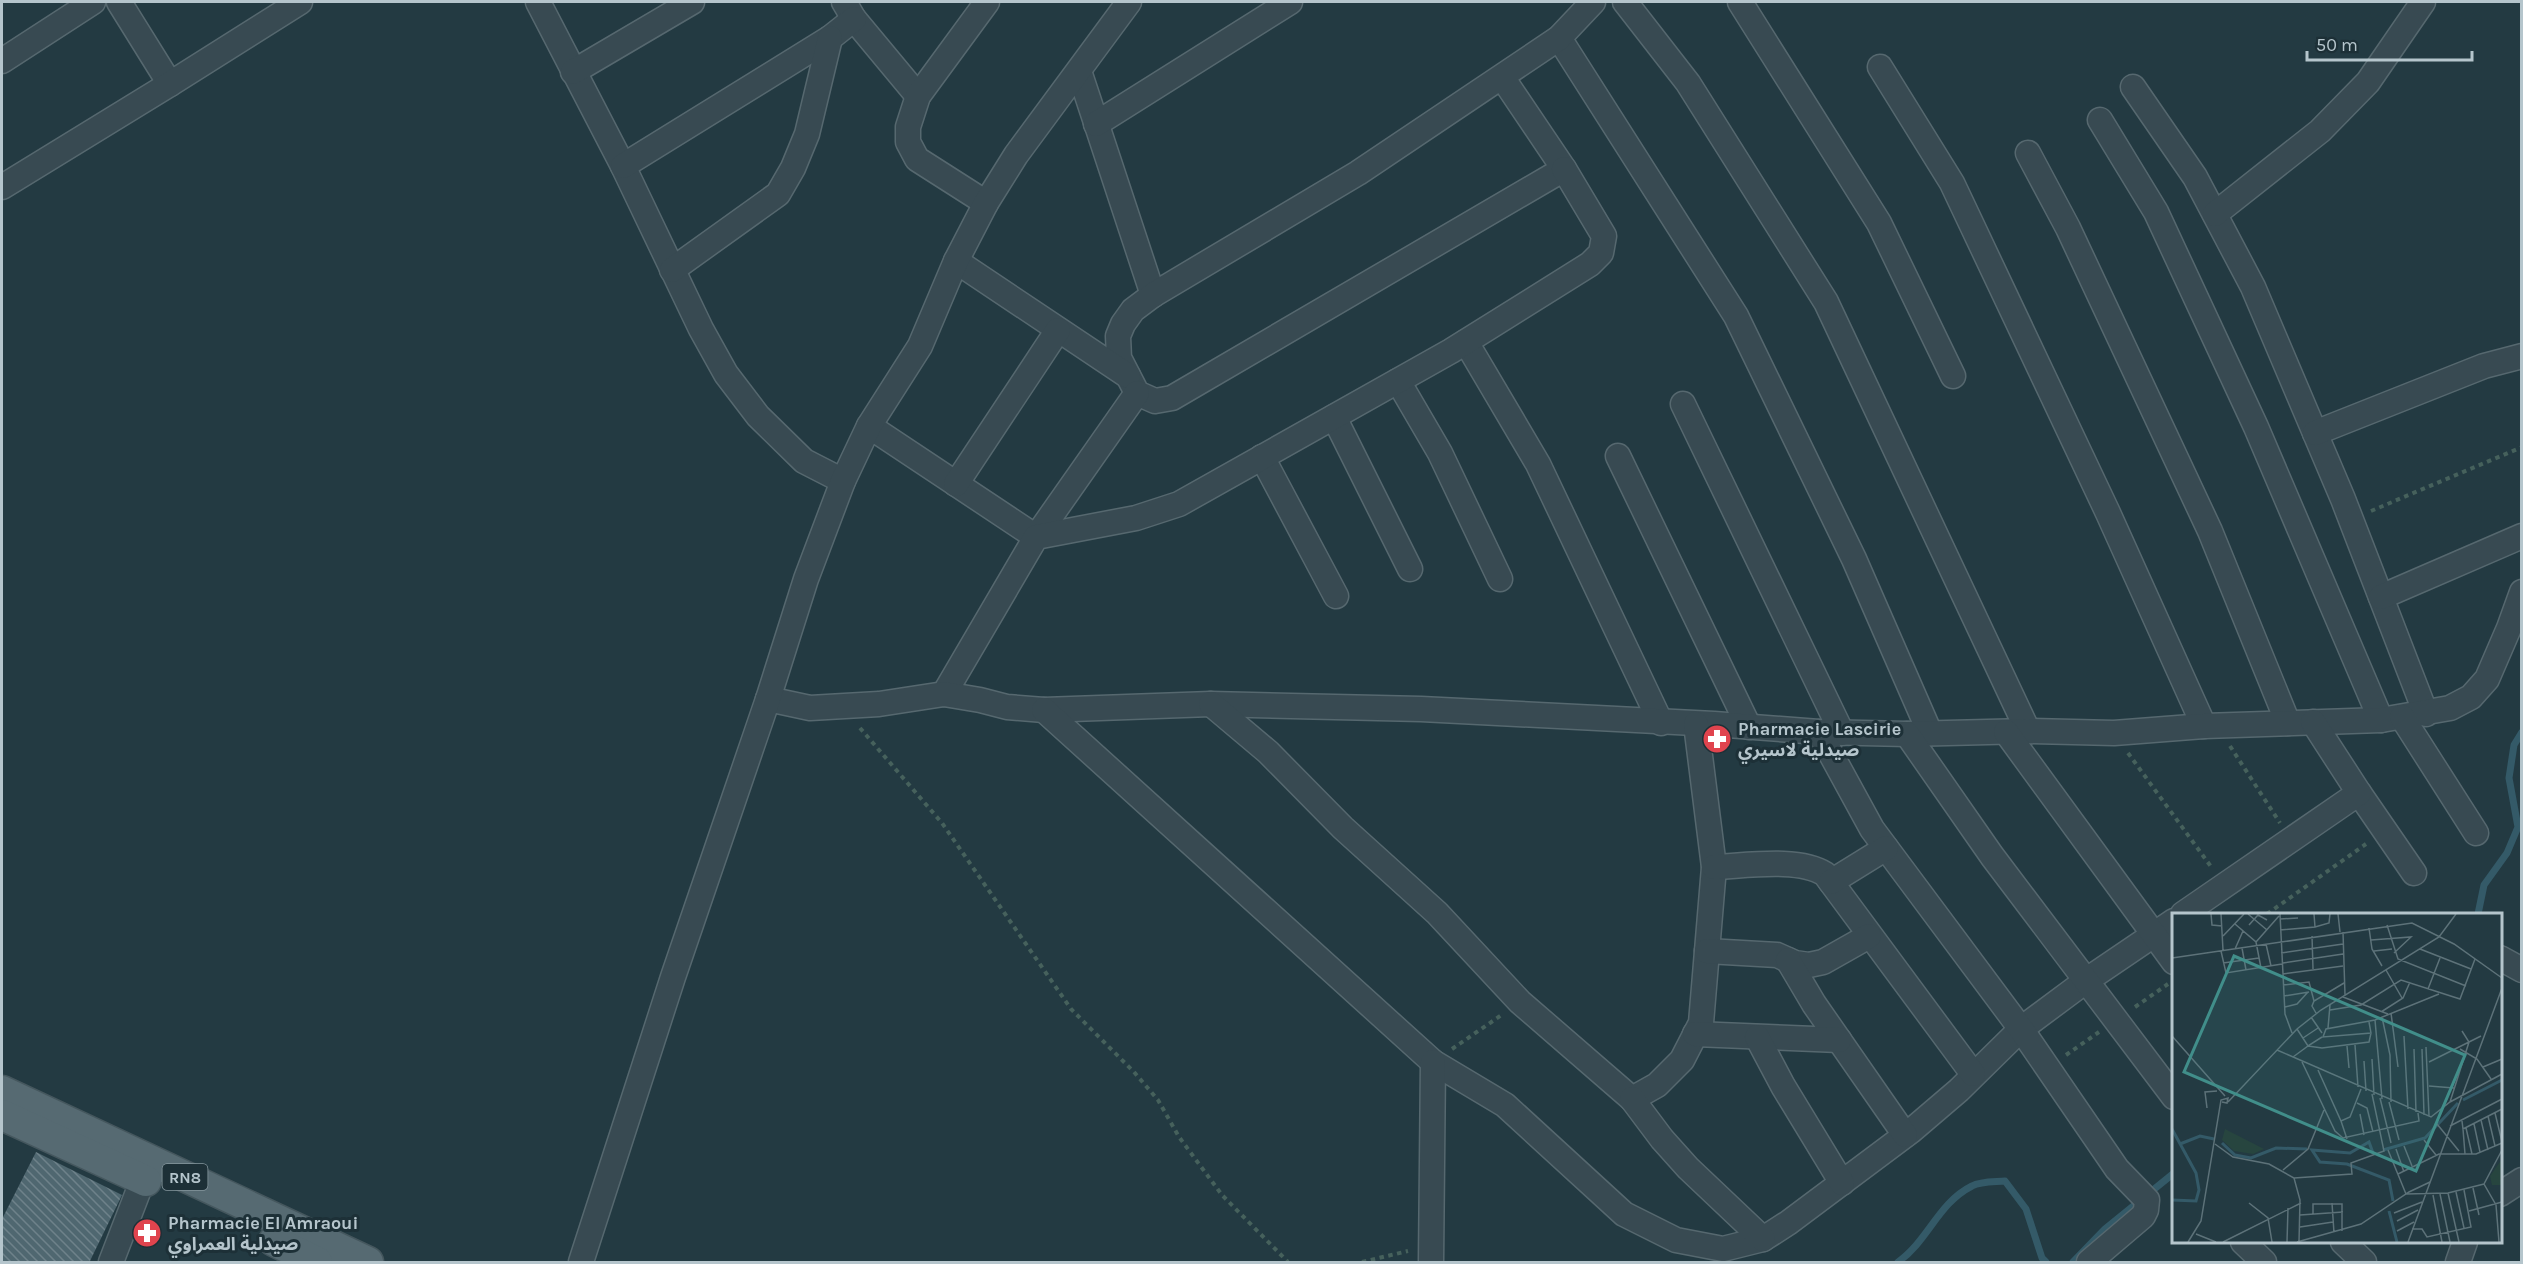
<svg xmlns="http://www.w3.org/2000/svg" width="2523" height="1264" font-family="Karla,'Noto Sans Arabic',sans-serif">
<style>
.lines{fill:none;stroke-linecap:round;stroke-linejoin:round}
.stream{stroke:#345a68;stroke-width:7}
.building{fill:url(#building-back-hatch)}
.minor-casing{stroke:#56686f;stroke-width:27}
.major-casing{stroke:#45575e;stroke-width:33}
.path{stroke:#46615c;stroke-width:4;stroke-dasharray:4.5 4.5;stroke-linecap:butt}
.minor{stroke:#384a52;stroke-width:24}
.major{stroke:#566a72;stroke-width:30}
.labels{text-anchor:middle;stroke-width:6;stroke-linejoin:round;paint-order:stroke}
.shield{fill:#1d3037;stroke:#87989f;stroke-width:1.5}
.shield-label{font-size:16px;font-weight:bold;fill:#b5c5cc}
.poi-label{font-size:18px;font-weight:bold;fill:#b5c5cc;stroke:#1d3037;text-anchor:start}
.inset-river{fill:none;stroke:#345a68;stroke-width:3}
.inset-road{fill:none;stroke:#5d7279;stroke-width:1.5}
.view{fill:#418e8a;fill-opacity:0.15;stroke:#418e8a;stroke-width:3}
.inset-edge{fill:none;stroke:#b5c5cc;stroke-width:3}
</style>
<defs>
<pattern id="building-back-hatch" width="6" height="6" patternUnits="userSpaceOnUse" patternTransform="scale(1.5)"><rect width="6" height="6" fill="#4f6770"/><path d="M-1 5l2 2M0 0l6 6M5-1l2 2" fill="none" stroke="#6e828a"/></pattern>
</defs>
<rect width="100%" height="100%" fill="#233a42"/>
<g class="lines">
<g class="stream">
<path d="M 2478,914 L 2484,885 L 2507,853 L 2518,827 L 2509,778 L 2514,745 L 2522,732"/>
<path d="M 1898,1262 C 1928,1241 1938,1203 1972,1186 C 1981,1181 1995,1182 2005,1181 L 2026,1209 L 2042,1258 L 2046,1262"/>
<path d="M 2073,1262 L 2105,1229 L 2174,1173"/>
</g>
</g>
<path class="building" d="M 36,1152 L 122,1195 L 89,1263 L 2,1263 L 2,1219 Z"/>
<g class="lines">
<g class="minor-casing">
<g id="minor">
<path d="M 119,2 L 170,84"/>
<path d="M 538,2 L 623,166 L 701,329 L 726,374 L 758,416 L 804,461 L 843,481"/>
<path d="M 844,2 L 854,19 L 918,96"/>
<path d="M 1625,2 L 1688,83 L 1826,302 L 2028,731"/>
<path d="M 1740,2 L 1879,223 L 1953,376"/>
<path d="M 1559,38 L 1736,316 L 1854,559 L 1930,733"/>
<path d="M 2,61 L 93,2"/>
<path d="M 1880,67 L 1952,183 L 2108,513 L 2204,726"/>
<path d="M 1079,71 L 1153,295"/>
<path d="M 573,72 L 692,2"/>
<path d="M 1502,77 L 1564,169 L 1172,398 L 1155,401 L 1137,393 L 1119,358 L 1118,336 L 1123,324 L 1133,310 L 1153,295 L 1358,173 L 1559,38 L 1593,2"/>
<path d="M 2133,87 L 2195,177 L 2253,287 L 2343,499 L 2426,714"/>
<path d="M 2100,120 L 2156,212 L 2256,427 L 2381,720"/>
<path d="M 1096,124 L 1290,2"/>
<path d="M 2028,153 L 2068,228 L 2210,531 L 2288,723"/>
<path d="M 623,166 L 830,38 L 854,19"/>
<path d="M 2,187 L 170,84 L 300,2"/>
<path d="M 986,203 L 917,159 L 908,142 L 908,127 L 918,96 L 987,2"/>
<path d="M 2215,214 L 2320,131 L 2368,82 L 2423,2"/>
<path d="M 956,261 L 1128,376"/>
<path d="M 672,270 L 778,194 L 793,168 L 807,134 L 830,38"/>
<path d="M 1466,342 L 1538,464 L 1661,723"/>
<path d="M 1398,381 L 1440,453 L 1500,579"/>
<path d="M 1683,404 L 1842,733"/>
<path d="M 1334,417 L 1410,569"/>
<path d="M 869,426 L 1036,537 L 1137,393"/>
<path d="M 2315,433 L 2484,366 L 2522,356"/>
<path d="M 1618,456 L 1749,727"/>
<path d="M 1262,457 L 1336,596"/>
<path d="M 956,484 L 1058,330"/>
<path d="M 2381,597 L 2522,536"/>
<path d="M 944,694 L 1036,537 L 1136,518 L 1179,504 L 1451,351 L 1590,264 L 1601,253 L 1604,236 L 1564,169"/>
<path d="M 768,699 L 810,708 L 879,704 L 944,694 L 980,700 L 1007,707 L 1044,710 L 1211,704 L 1421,709 L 1714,724 L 1819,732 L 1907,734 L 2028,731 L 2114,733 L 2204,726 L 2381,720 L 2450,708 L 2471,697 L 2487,679 L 2509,628 L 2522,592"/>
<path d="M 1211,704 L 1268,752 L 1343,828 L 1437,913 L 1520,1002 L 1632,1099 L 1657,1085 L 1682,1060 L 1701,1023 L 1714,867 L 1696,724"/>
<path d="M 1044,710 L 1433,1062 L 1505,1105 L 1624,1214 L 1676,1240 L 1723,1249 L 1763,1239 L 1788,1223 L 1911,1131 L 1959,1090 L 2021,1029 L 2087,980 L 2174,921"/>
<path d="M 2402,717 L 2476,833"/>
<path d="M 1819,732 L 1872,829 L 2021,1029 L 2117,1169 L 2147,1200 L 2146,1210 L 2143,1216 L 2089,1262"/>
<path d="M 2006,732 L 2174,962"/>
<path d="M 1907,734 L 1992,856 L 2174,1097"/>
<path d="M 2359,793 L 2414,873"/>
<path d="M 1714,867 C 1744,866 1799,857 1825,874 L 1973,1074"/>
<path d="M 1831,882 L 1886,848"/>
<path d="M 2183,914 L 2359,793 L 2313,722"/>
<path d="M 1707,951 L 1777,955 L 1795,963 L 1809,965 L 1823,962 L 1869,936"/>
<path d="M 2500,958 L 2522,970"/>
<path d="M 1788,960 L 1814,1004 L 1905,1135"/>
<path d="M 1695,1034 L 1839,1040"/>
<path d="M 1757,1037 L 1783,1086 L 1842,1183"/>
<path d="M 1632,1099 L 1662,1139 L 1688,1168 L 1763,1239"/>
<path d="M 2500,1194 L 2522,1180"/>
<path d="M 2243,1242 L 2264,1262"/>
<path d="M 2343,1242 L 2364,1262"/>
<path d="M 111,1262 L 143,1179"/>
<path d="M 581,1262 L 673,977 L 768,699 L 806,579 L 843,481 L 869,426 L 920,346 L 956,261 L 986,203 L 1016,155 L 1129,2"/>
<path d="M 1431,1262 L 1433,1062"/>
<path d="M 2458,1262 L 2465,1242"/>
</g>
</g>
<g class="major-casing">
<g id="major">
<path d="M 2,1091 L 368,1262"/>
<path d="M 2,1115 L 146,1181"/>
<path d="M 274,1241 L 317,1262"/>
</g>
</g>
<g class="path">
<path d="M 2371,511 L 2522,447"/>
<path d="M 860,728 L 942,823 L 1071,1009 L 1134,1072 L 1158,1100 L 1179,1137 L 1222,1195 L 1288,1262"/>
<path d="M 2230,746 L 2280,823"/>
<path d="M 2128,753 L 2212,868"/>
<path d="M 2267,914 L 2366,844"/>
<path d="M 2135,1007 L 2168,984"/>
<path d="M 1452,1049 L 1503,1014"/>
<path d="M 2066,1055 L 2099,1032"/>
<path d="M 1362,1262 L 1408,1251"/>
</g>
<use href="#minor" class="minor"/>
<use href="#major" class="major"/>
</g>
<defs>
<g id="pharmacy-disc" transform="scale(1.5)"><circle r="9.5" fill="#e0444e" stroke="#1d3037"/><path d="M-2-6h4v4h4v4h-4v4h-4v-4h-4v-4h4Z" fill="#fff"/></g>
</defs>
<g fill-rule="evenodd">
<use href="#pharmacy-disc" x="1717" y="739"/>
<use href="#pharmacy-disc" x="147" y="1233"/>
</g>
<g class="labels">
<rect class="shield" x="162.5" y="1164" width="45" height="26" rx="4.5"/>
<g class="shield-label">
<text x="185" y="1183">RN8</text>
</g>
<g class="poi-label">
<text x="1738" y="735">Pharmacie Lascirie<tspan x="1738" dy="21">صيدلية لاسيري</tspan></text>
<text x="168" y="1229">Pharmacie El Amraoui<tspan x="168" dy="21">صيدلية العمراوي</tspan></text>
</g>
</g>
<g transform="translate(2172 913)">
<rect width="330" height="330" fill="#233a42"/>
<path d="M 53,216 L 92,236 L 81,241 L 62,238 L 50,227 Z" fill="#27453f"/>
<path d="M 330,246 L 330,272 L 320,272 L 318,263 Z" fill="#27453f"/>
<path class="inset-river" d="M 291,187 L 330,167M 0,216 L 24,260 L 27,277 L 24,288 L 0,287M 50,230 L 63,242 L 79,245 L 104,235 L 135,236M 8,231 L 28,223 L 42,226M 211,237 L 253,225 L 286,190M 201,240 L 197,229 L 178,240 L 140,237 L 148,249 L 175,251 L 217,267 L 221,288M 217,298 L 225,329"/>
<path class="inset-road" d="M 39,1 L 40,12 L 50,13M 49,1 L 51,37M 76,1 L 95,17M 108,1 L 113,101 L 120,120M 166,1 L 168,19M 108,6 L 126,5M 63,11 L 84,29 L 89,55M 77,12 L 86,2 L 95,7M 215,12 L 226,46 L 294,73M 143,14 L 157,10 L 158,1M 197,15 L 200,36 L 210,53M 108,17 L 143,14 L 142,1M 171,19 L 173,82M 51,23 L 72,1M 140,23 L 141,56M 199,27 L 239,24 L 222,40M 84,29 L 107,3M 94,31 L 99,53M 70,35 L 74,57M 63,36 L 71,18M 248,36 L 299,56M 49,38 L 54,60 L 110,51M 202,38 L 220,36M 109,40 L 171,31M 0,45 L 240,10 L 282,31 L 330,65M 51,50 L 87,45M 111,50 L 171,41M 214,57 L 230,85M 111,61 L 171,53M 111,72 L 137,69 L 142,88M 256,76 L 268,45M 112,83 L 137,79M 171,84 L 216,101M 113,94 L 125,91 L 136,79M 158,97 L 189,92 L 229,67 L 288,86 L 303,46M 209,99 L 231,85 L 238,69M 144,100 L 140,93 L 142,88 L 172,70M 219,100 L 226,154M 139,104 L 150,120M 210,104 L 218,142 L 219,189M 203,107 L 210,186M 197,109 L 199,120 L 151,124 L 154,116 L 203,107 L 267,81M 156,115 L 158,92M 125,116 L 136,133 L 150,124M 0,123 L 53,183M 232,123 L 236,196M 131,125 L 146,115M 183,132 L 186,174M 175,133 L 177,155M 254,134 L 257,203M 242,136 L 244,199M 250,136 L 252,202M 288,136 L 305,146 L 319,166M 105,137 L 259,204 L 278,189 L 330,161M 121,144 L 136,133 L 150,135 L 197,129 L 199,120M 200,146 L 202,182M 192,148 L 194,178M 130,149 L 163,218 L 171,225 L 247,208 L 246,200M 257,149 L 309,123M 311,154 L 330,146M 146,157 L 169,208 L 178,204 L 189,176M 257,173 L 282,175M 208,185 L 219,230M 56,189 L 125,116 L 149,97 L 267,24 L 284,1M 217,189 L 227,227M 278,189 L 297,129 L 290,118M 185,190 L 195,195 L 201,219M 35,195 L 33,179 L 45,178M 323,200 L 330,229M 188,201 L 192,222M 316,203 L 323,233M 309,207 L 316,237M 169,208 L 175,226M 290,208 L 291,216 L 330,196M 265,211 L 287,238M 302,211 L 308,239M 278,213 L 330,186M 294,215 L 300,241M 291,216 L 293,241M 252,227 L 264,242M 43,231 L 61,244 L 97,251 L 122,265 L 128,287 L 127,329M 232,233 L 240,253M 224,236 L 232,259M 216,237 L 234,281 L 276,280 L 312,271M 111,257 L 136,236 L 152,197M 226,261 L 267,241 L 304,241 L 330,230M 122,265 L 180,261 L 179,250 L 212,238 L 200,181M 301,275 L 307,302M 284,279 L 292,315M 276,280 L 287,329M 268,281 L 278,329M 261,282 L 270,329M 77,290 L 96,305 L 100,329M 160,290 L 162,320M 297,298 L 330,289M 222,300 L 250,289M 141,301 L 141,291 L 170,291 L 170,318M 128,302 L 171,299M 225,308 L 246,297M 128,314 L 161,309M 240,316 L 250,316 L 255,324 L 299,314 L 292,277M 225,318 L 242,309M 24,321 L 44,329M 16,329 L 29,308 L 49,187 L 56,185 L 55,190 L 50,189M 51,329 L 129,290M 115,329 L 116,295M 125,329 L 189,311 L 237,279 L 258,269M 236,329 L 330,75M 327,329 L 324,292 L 312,271 L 330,237"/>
<path class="view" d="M 62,43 L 293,142 L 244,258 L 12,159 Z"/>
<rect width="330" height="330" class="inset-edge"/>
</g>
<rect width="2523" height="1264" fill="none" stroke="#b5c5cc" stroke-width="6"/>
<path d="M2307 51v9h165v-9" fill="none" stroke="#b5c5cc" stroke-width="3"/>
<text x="2316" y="51" font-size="18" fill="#b5c5cc" stroke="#1d3037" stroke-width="4.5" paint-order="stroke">50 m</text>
</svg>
